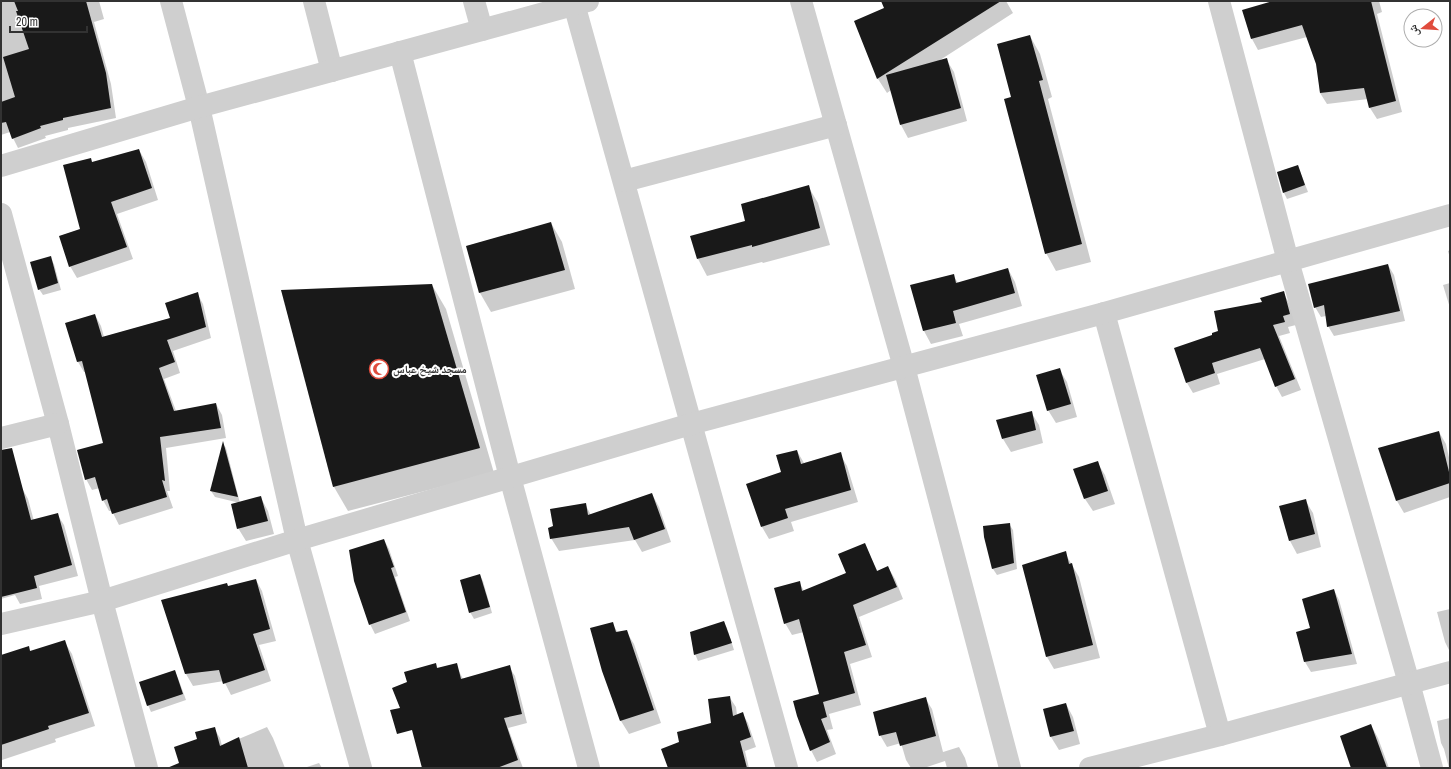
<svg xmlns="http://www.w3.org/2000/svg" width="1451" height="769" font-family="'Archivo Narrow','Noto Naskh Arabic',sans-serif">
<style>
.shadow{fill:#0003}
.building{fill:#191919}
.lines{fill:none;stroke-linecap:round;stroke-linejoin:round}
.minor{stroke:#cfcfcf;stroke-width:22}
.labels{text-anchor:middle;stroke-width:4;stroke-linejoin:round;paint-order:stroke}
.poi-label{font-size:11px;font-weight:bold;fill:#323232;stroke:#fff;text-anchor:start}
</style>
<rect width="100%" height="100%" fill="#fff"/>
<g class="shadow">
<path d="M 1,1 L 99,1 L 104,19 L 94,22 L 111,84 L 116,118 L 68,128 L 68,130 L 45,136 L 46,138 L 18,148 L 10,132 L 1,135 Z"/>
<path d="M 882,1 L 1006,1 L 1013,13 L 937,62 L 946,59 L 954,72 L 967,121 L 908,138 L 901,125 L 891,90 L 887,93 L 878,79 L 855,21 L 885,9 Z"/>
<path d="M 1274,1 L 1379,1 L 1382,12 L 1377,14 L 1402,112 L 1377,119 L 1370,108 L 1368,99 L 1327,104 L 1320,93 L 1317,64 L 1307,37 L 1258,50 L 1252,39 Z"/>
<path d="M 1030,36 L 1040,54 L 1052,97 L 1048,99 L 1091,262 L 1056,271 L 1046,253 L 1012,98 Z"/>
<path d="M 139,150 L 146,162 L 158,200 L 117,214 L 133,259 L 77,278 L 70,266 L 82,229 L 92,163 Z"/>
<path d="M 1298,166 L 1308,192 L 1287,199 L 1284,193 Z"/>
<path d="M 808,186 L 818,203 L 830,245 L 763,263 L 762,262 L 707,276 L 698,259 L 746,222 Z"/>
<path d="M 551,223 L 562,242 L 575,289 L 491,312 L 480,293 L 467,246 Z"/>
<path d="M 1450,250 L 1450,258 L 1448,251 Z"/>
<path d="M 50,258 L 54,264 L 61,290 L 43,295 L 39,289 Z"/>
<path d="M 1388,265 L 1394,275 L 1405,321 L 1334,336 L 1328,326 L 1326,316 L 1321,317 L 1315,307 Z"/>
<path d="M 1008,269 L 1015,282 L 1022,306 L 959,324 L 963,336 L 931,344 L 924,331 L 911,286 L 953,275 L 958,283 Z"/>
<path d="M 1450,283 L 1450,308 L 1443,285 Z"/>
<path d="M 432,285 L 446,309 L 494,473 L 348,511 L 334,487 L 282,291 Z"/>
<path d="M 1283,292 L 1289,303 L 1296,325 L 1288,327 L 1290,333 L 1279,336 L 1301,390 L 1282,397 L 1276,386 L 1265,359 L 1217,374 L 1220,384 L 1193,393 L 1187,383 L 1213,336 L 1263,303 Z"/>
<path d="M 197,293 L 203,304 L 211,338 L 173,351 L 180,373 L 164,379 L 176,411 L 216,404 L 222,415 L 226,438 L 166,448 L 170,491 L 167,491 L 173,508 L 119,525 L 112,511 L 109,511 L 103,500 L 100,488 L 92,490 L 86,479 L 104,444 L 86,372 L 84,372 L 78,362 L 95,315 L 101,326 L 104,337 L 171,318 Z"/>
<path d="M 1059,369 L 1067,382 L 1077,417 L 1056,423 L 1048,410 Z"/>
<path d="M 1031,412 L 1039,425 L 1043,443 L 1011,452 L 1003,439 Z"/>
<path d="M 1439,432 L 1446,444 L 1450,462 L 1450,497 L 1404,513 L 1397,501 L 1380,448 Z"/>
<path d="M 223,444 L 226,448 L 240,503 L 261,498 L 268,511 L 274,534 L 246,541 L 238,528 L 240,503 L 215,497 L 211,491 Z"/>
<path d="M 797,451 L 804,463 L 840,454 L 847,466 L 858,502 L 791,522 L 794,531 L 769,539 L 762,527 L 782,472 Z"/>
<path d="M 1097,462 L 1105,475 L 1115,504 L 1093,511 L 1085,499 Z"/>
<path d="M 22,488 L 28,499 L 34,521 L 57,514 L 64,525 L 78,576 L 39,586 L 42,599 L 20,604 L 15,595 L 1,599 L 1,499 Z"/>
<path d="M 652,494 L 659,507 L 671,542 L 642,552 L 635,540 L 559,551 L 551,538 L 554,527 L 585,504 L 591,515 Z"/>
<path d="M 1305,500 L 1313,513 L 1321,547 L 1297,554 L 1290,541 Z"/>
<path d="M 1009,524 L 1013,530 L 1017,569 L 997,575 L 993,569 L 985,537 Z"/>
<path d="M 384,540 L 389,549 L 398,576 L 395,577 L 410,621 L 375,634 L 370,624 Z"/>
<path d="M 864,544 L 878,572 L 888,567 L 895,579 L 903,599 L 859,617 L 872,657 L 850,664 L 861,705 L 829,714 L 833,729 L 827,730 L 836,754 L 817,762 L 811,750 L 820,694 L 804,632 L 792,635 L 785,623 L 799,582 L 804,591 L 847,573 Z"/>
<path d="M 1065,553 L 1079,577 L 1100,658 L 1054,669 L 1047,657 Z"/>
<path d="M 480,575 L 483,581 L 492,613 L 474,619 L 470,612 Z"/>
<path d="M 256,580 L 262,591 L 276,641 L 259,645 L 271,681 L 231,695 L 224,681 L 193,686 L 186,674 L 162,601 L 228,587 Z"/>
<path d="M 1334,590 L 1339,600 L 1357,664 L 1311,672 L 1305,662 L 1297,633 L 1312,629 Z"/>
<path d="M 1450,609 L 1450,652 L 1445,642 L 1437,612 Z"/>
<path d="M 724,622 L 727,628 L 734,650 L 698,661 L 695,654 Z"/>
<path d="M 612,623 L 618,633 L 626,631 L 634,644 L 661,723 L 629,734 L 621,721 L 603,671 Z"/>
<path d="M 64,641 L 72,654 L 95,726 L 55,739 L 56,742 L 2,760 L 1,758 L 1,656 L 28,647 L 31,652 Z"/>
<path d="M 436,664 L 438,669 L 456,665 L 463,679 L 509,667 L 515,676 L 527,723 L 508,728 L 523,768 L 423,768 L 408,682 Z"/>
<path d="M 175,672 L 178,678 L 186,700 L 151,712 L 148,705 Z"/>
<path d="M 730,698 L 736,707 L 737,715 L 742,713 L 748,723 L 756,747 L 745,751 L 749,768 L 669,768 L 681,743 L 712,724 Z"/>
<path d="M 925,698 L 932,709 L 943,752 L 959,747 L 965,758 L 968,768 L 947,768 L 945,761 L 924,768 L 911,768 L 906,760 L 901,743 L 887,747 L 880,735 Z"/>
<path d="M 1066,704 L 1073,717 L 1080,744 L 1059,750 L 1051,737 Z"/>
<path d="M 1450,718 L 1450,768 L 1449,768 L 1444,749 L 1441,743 L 1437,721 Z"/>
<path d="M 1371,725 L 1378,738 L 1389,768 L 1352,768 Z"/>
<path d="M 267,727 L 273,738 L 285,768 L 182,768 L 198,739 L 214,728 L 220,738 L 222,746 Z"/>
<path d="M 319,763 L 322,768 L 304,768 Z"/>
</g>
<g class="building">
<path d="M 14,1 L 86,1 L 106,73 L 111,108 L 63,118 L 63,120 L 40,126 L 41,128 L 12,139 L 6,122 L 1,123 L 1,102 L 15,97 L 3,57 L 29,49 L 16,11 L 18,11 Z"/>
<path d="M 881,1 L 1001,1 L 877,79 L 854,21 L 884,8 Z"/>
<path d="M 1273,1 L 1371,1 L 1396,101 L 1369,108 L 1364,88 L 1320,93 L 1316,64 L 1302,25 L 1251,39 L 1242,10 Z"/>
<path d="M 1030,35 L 1043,80 L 1039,81 L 1082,244 L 1045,254 L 1004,99 L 1011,97 L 997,44 Z"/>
<path d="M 947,58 L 961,108 L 900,125 L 886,75 Z"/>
<path d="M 139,149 L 152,188 L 111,202 L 127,247 L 69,267 L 59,236 L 80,229 L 63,165 L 91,158 L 92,162 Z"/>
<path d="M 1298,165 L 1305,185 L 1283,193 L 1277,172 Z"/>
<path d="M 809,185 L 820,228 L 752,247 L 752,245 L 697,259 L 690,236 L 745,221 L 741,204 Z"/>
<path d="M 551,222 L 565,270 L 479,293 L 466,246 Z"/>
<path d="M 51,256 L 58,283 L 38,290 L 30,262 Z"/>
<path d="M 1388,264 L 1400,311 L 1327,327 L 1324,305 L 1314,308 L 1308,284 Z"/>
<path d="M 1008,268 L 1015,293 L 953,311 L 956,323 L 923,331 L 910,285 L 954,274 L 956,283 Z"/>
<path d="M 432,284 L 480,448 L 333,487 L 281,290 Z"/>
<path d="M 1284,291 L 1290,314 L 1283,316 L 1285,322 L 1273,325 L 1295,379 L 1275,387 L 1260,348 L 1212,363 L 1215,373 L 1186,383 L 1174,348 L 1212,335 L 1212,333 L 1218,331 L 1214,311 L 1262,302 L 1260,298 Z"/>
<path d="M 198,292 L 206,327 L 167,340 L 175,362 L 159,368 L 174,411 L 216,403 L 221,428 L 160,437 L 165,481 L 162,480 L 167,497 L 112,514 L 107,499 L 102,501 L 95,477 L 85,480 L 77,450 L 103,443 L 82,361 L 77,362 L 65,323 L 95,314 L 102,337 L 170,318 L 165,303 Z"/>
<path d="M 1060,368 L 1071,404 L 1047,411 L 1036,375 Z"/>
<path d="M 1032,411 L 1036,430 L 1002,439 L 996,420 Z"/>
<path d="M 1439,431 L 1450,476 L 1450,483 L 1396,501 L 1378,448 Z"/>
<path d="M 223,441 L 238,497 L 210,491 Z"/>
<path d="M 12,448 L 31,520 L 58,513 L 72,565 L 34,576 L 37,588 L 1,597 L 1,450 Z"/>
<path d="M 797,450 L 801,464 L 841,452 L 851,490 L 785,509 L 788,518 L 761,527 L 746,484 L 781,472 L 776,455 Z"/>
<path d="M 1098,461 L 1108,491 L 1084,499 L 1073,469 Z"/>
<path d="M 652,493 L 665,529 L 634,540 L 629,527 L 550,539 L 548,528 L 553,526 L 550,509 L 586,503 L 588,515 Z"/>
<path d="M 261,496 L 268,521 L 237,529 L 231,504 Z"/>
<path d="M 1306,499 L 1315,534 L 1289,541 L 1279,506 Z"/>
<path d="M 1010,523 L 1014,563 L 992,569 L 984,537 L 983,526 Z"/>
<path d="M 384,539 L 394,567 L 391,568 L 406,612 L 369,625 L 354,581 L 349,550 Z"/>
<path d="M 865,543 L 877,571 L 888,566 L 897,587 L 853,605 L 866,645 L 844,652 L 855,693 L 823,702 L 827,717 L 821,719 L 830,742 L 810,751 L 797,716 L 793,701 L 819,694 L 799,619 L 784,624 L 774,588 L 800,581 L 802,591 L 846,573 L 838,554 Z"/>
<path d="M 1066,551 L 1069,564 L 1072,563 L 1093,645 L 1046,657 L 1022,565 Z"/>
<path d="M 480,574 L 490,607 L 469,613 L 460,580 Z"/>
<path d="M 256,579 L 270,629 L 253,634 L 265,670 L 223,684 L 219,670 L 185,674 L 161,600 L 227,583 L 228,586 Z"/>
<path d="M 1334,589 L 1352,654 L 1304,662 L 1296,632 L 1310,628 L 1302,599 Z"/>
<path d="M 724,621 L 732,643 L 694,655 L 690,632 Z"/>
<path d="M 613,622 L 616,632 L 627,630 L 654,710 L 620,721 L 602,671 L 590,628 Z"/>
<path d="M 65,640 L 89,713 L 48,726 L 49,729 L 1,745 L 1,655 L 29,646 L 30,651 Z"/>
<path d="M 436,663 L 437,668 L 457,663 L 461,679 L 510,665 L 522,714 L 504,718 L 518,760 L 497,768 L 422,768 L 412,730 L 397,734 L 390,710 L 400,708 L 392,688 L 407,682 L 404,672 Z"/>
<path d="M 175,670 L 183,694 L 147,706 L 139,682 Z"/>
<path d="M 730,696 L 733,716 L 743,712 L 751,737 L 740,741 L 747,768 L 668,768 L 661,749 L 679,742 L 677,732 L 711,723 L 708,699 Z"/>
<path d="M 926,697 L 936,736 L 900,746 L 896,732 L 879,736 L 873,712 Z"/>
<path d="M 1066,703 L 1074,731 L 1050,737 L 1043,709 Z"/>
<path d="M 1371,724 L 1387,768 L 1351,768 L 1340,736 Z"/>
<path d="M 215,727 L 220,746 L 239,737 L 248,768 L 167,768 L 179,763 L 174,747 L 197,739 L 195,732 Z"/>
</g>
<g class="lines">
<g class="minor">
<path d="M 171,1 L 199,107 L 297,540 L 361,768"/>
<path d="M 314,1 L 332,71"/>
<path d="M 474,1 L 482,30"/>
<path d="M 801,1 L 904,367 L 1010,768"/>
<path d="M 1219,1 L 1288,261 L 1409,683 L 1432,768"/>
<path d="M 574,4 L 787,768"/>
<path d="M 400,52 L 510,477 L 589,768"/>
<path d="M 1,166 L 199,107 L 588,1"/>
<path d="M 624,181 L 836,125"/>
<path d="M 1,214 L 58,424 L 102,601 L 147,768"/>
<path d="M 1104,313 L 1220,735"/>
<path d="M 1,438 L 58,424"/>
<path d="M 1,624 L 102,601 L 297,540 L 691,424 L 1104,313 L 1450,215"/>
<path d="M 1090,768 L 1220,735 L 1450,672"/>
</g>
</g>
<defs>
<g id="mosque-ring" transform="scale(1)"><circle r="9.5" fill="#fff" stroke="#e04c3d" stroke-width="1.5"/><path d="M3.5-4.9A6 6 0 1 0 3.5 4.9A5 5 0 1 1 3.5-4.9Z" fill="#e04c3d"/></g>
</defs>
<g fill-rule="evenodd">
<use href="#mosque-ring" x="379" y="369"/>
</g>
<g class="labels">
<g class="poi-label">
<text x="393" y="373">مسجد شيخ عباس</text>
</g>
</g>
<rect width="1451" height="769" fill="none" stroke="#323232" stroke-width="4"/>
<g transform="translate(1423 28) rotate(253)"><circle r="19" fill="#ffffff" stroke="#adadad"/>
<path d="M0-3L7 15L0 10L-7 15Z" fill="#e04c3d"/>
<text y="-6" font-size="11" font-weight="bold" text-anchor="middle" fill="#323232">ش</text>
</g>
<path d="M10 26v6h77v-6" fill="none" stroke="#323232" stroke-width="2"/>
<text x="16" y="26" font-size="12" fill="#323232" stroke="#ffffff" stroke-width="3" paint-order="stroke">20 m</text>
</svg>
